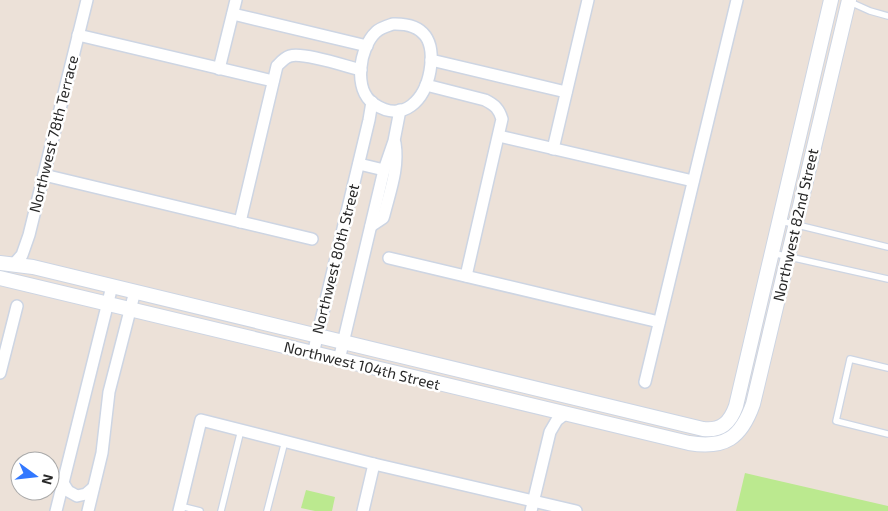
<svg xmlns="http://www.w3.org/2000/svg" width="888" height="511" font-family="'Exo 2',sans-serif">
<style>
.green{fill:#bbe98f}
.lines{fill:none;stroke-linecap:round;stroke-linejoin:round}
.service-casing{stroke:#cdd5e3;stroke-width:8}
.minor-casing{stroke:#cdd5e3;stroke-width:14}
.tertiary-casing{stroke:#cdd5e3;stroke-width:16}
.service{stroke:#fff;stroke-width:5.5}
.minor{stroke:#fff;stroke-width:11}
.tertiary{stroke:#fff;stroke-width:14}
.labels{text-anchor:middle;stroke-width:5;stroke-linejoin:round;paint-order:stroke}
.street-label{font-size:15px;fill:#282828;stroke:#fff}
</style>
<rect width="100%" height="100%" fill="#ece1d8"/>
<g class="green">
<path d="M 745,473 L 888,506 L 888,511 L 736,511 Z"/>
<path d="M 306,490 L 335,497 L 332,511 L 315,511 L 301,508 Z"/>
</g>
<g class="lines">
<g class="service-casing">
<g id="service">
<path d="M 850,2 L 870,11 L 888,16"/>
<path d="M 781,221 L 888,247"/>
<path d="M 772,253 L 888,279"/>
<path d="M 888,368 L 850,359 L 836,421 L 888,434"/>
<path d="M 180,506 L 200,511"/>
<path d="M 221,511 L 241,430"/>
<path d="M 267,511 L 285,441"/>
</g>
</g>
<g class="minor-casing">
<g id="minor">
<path d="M 233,14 L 367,46"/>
<path d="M 393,24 C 425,23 435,41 430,71 C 425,99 404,124 374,104 C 353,90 359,48 376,32 C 380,28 387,26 393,24 Z"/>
<path d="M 78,35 L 273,81"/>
<path d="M 431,60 L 566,92"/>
<path d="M 219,69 L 236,0"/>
<path d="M 426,85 L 485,100 C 495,105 499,109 502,119 L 466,276"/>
<path d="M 499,136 L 693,181"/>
<path d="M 553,149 L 588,0"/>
<path d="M 359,164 L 384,170"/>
<path d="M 44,175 L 312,239"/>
<path d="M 240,222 L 277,66 C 281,62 284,58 290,56 C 303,52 345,66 361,70"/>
<path d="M 371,226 L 383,218 L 384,215 C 390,191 399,168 395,143"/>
<path d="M 389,258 L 659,322"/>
<path d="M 14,264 L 22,255 L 29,235 L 87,0"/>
<path d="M 313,354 L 369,120 L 372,102"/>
<path d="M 339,360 L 384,170 L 394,141 L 400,110"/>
<path d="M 0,373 L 17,306"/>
<path d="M 645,382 L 737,0"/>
<path d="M 374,464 L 576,511"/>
<path d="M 63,483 L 68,491 L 77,496 L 86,494 L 93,488"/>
<path d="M 56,511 L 112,286"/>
<path d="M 88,511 L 102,453 L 109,392 L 135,291"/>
<path d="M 179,511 L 201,420 L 374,464 L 363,511"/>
<path d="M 531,511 L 550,432 L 557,420 L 565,414"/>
</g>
</g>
<g class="tertiary-casing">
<g id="tertiary">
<path d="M 0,263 L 33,267 L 703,429 C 721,431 730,423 736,406 L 831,0"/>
<path d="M 0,278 L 689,443 C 725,449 741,438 753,404 L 849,0"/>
</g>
</g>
<use href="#service" class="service"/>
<use href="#minor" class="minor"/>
<use href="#tertiary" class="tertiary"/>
</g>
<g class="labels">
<g class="street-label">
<text transform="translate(54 134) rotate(-76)" y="5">Northwest 78th Terrace</text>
<text transform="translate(796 225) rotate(-77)" y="5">Northwest 82nd Street</text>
<text transform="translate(336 259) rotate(-76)" y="5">Northwest 80th Street</text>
<text transform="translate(362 366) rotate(14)" y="5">Northwest 104th Street</text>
</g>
</g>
<g transform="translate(35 476) rotate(105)"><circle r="24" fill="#ffffff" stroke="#a9a9a9"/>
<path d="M0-4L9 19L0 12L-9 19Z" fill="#3278ff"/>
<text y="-8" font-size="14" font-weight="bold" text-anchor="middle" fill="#282828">N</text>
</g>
</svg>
